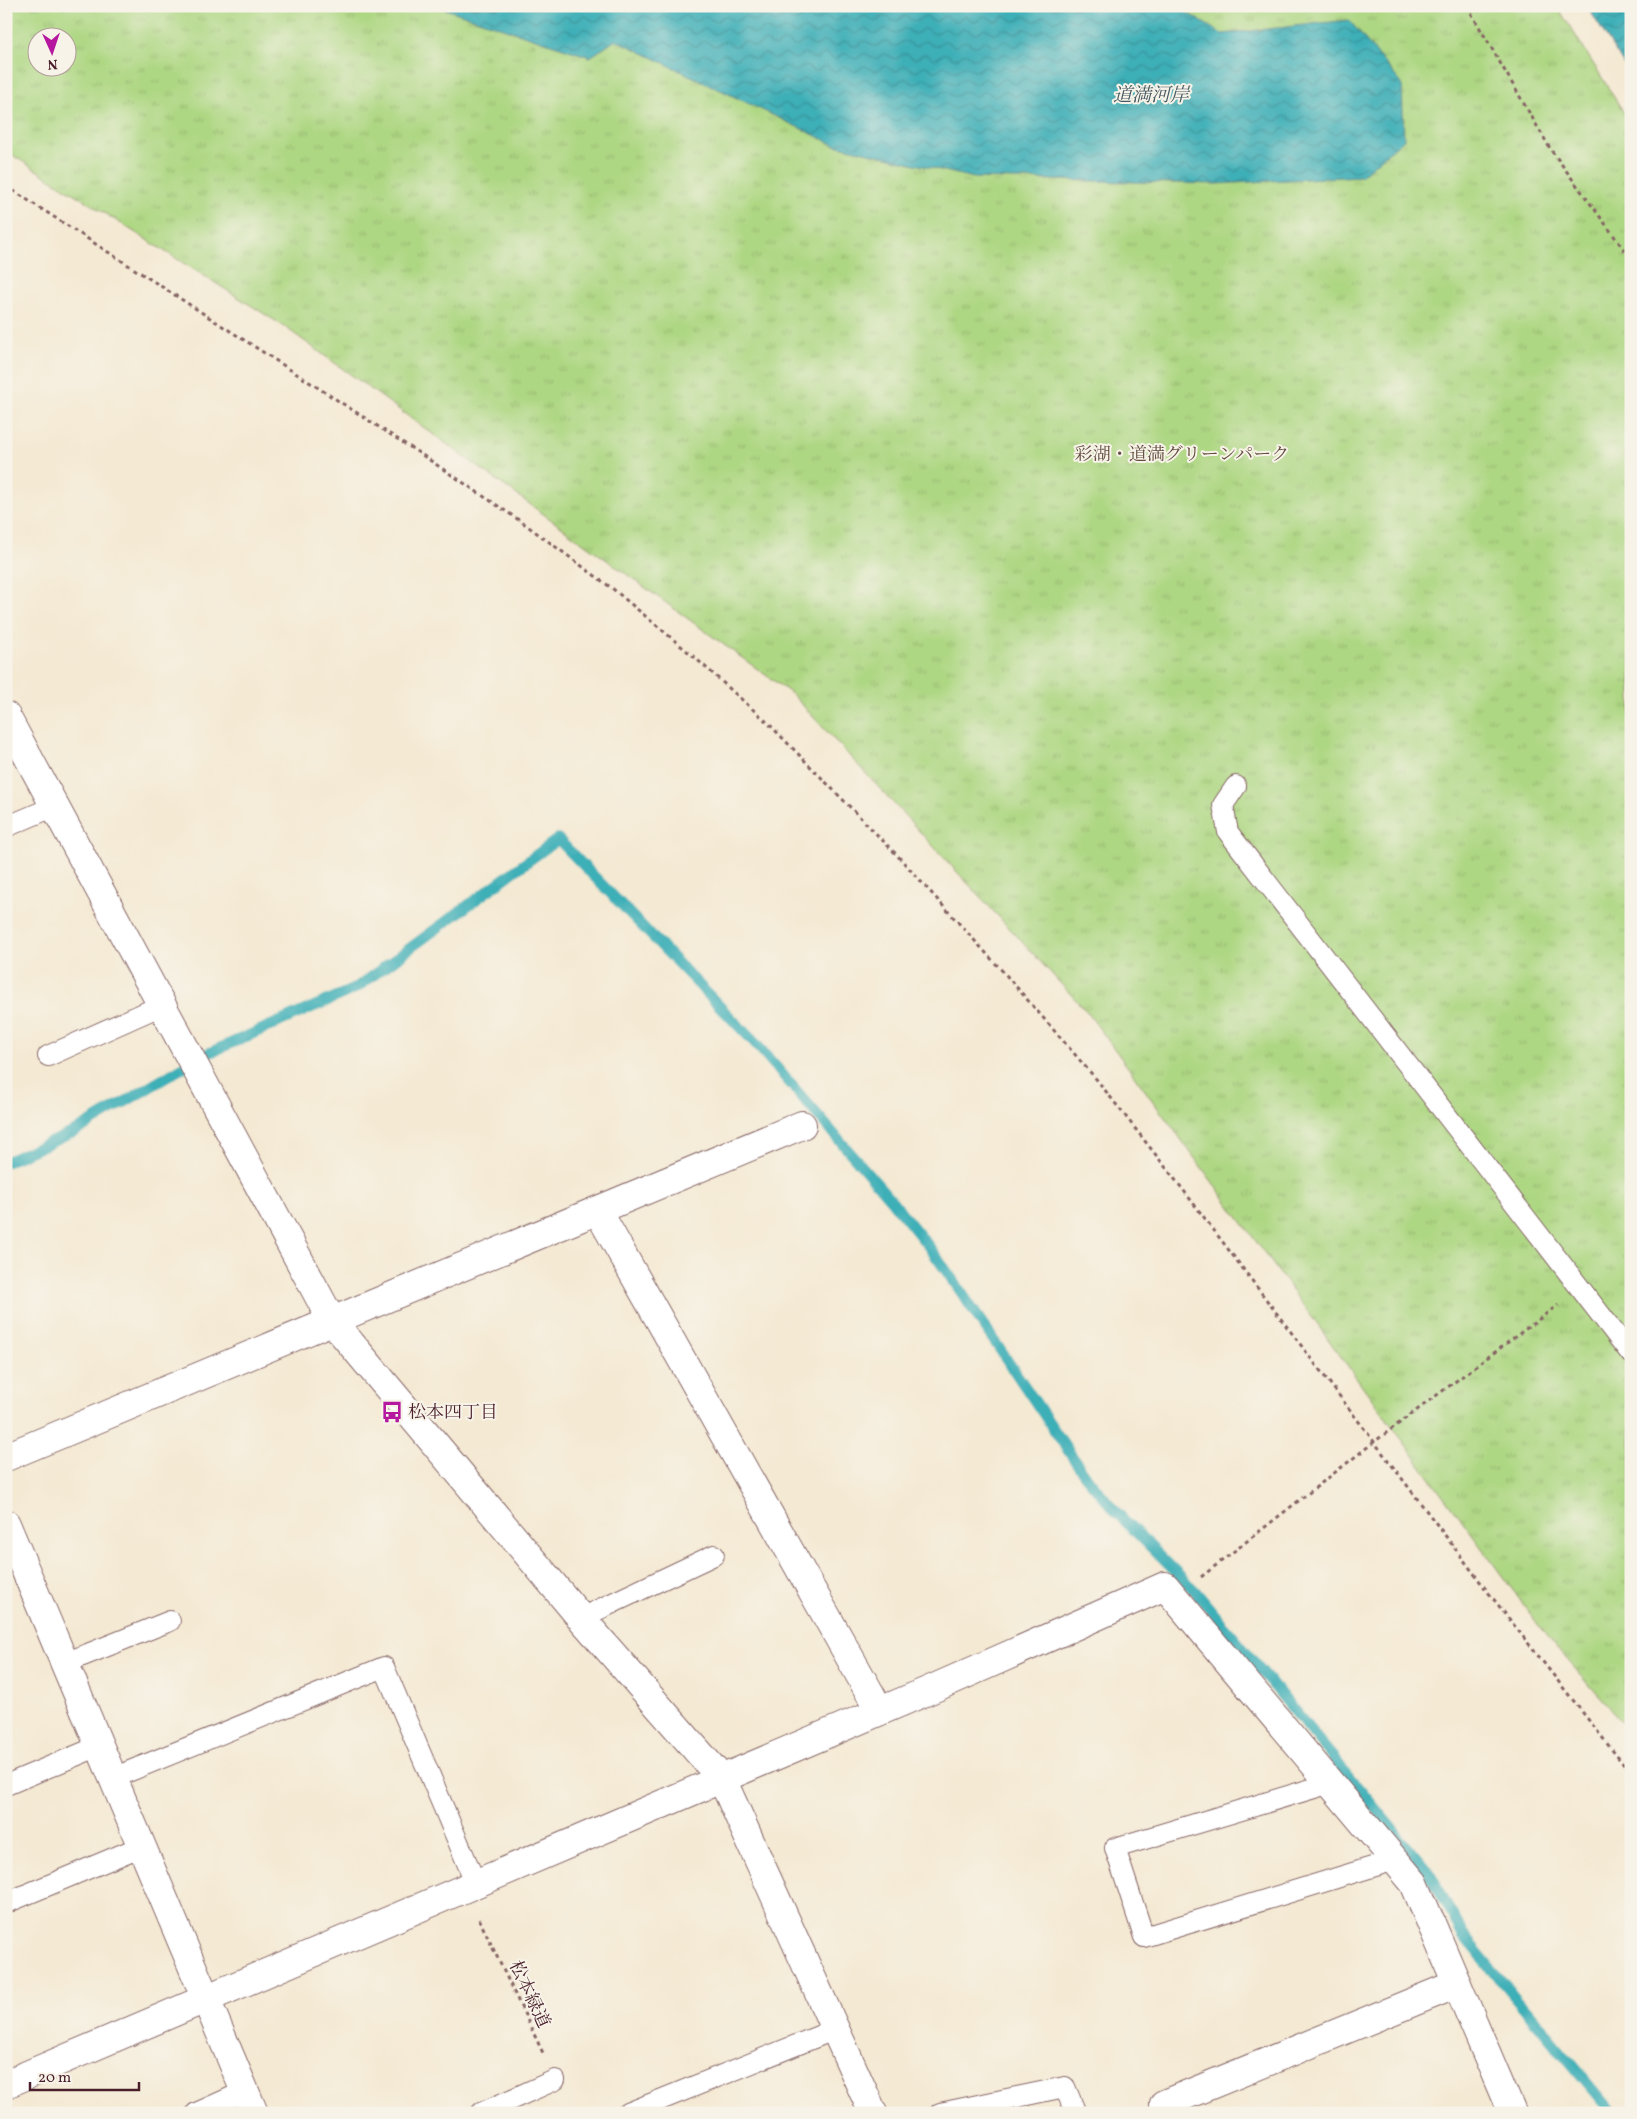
<svg xmlns="http://www.w3.org/2000/svg" width="1637" height="2119" font-family="Vollkorn,'Noto Serif JP',serif">
<style>
.park{fill:url(#park-tufts);stroke:#7c7b57;fill-rule:evenodd}
.water{fill:url(#water-waves);stroke:#446771}
.lines{fill:none;stroke-linecap:round;stroke-linejoin:round}
.stream{stroke:#3eafb7;stroke-width:11}
.service-casing{stroke:#866666;stroke-width:22}
.minor-casing{stroke:#866666;stroke-width:30}
.path{stroke:#866666;stroke-width:3;stroke-dasharray:4 4;stroke-linecap:butt}
.service{stroke:#fff;stroke-width:20}
.minor{stroke:#fff;stroke-width:28}
.labels{text-anchor:middle;stroke-width:4;stroke-linejoin:round;paint-order:stroke}
.park-label{font-size:18px;fill:#634d41;stroke:#f7f3e8}
.poi-label{font-size:18px;fill:#4a1f2b;stroke:#f7f3e8;text-anchor:start}
.street-label{font-size:18px;fill:#4a1f2b;stroke:#f7f3e8}
.water-label{font-size:19px;font-style:italic;fill:#455963;stroke:#f7f3e8}
</style>
<defs>
<pattern id="park-tufts" width="24" height="20" patternUnits="userSpaceOnUse" patternTransform="scale(1.25)"><rect width="24" height="20" fill="#aed783"/><path d="M3 7l-1-3M5 7V3M7 7l1-3M15 17l-1-3M17 17v-4M19 17l1-3" fill="none" stroke="#97b871"/></pattern>
<pattern id="water-waves" width="16" height="10" patternUnits="userSpaceOnUse" patternTransform="scale(1.25)"><rect width="16" height="10" fill="#3eafb7"/><path d="M0 5q4-4 8 0t8 0" fill="none" stroke="#368e95"/></pattern>
</defs>
<rect width="100%" height="100%" fill="#f7f3e8"/>
<filter id="ink" filterUnits="userSpaceOnUse"><feTurbulence type="fractalNoise" baseFrequency=".02" numOctaves="2"/><feDisplacementMap in="SourceGraphic" scale="10" xChannelSelector="R" yChannelSelector="G"/><feConvolveMatrix kernelMatrix="1 2 1 2 8 2 1 2 1" color-interpolation-filters="sRGB"/></filter>
<filter id="wash" filterUnits="userSpaceOnUse"><feTurbulence type="fractalNoise" baseFrequency=".0096" numOctaves="4" result="noise"/><feDisplacementMap in="SourceGraphic" scale="20" xChannelSelector="R" yChannelSelector="G"/><feGaussianBlur stdDeviation="1.12" result="paint"/><feColorMatrix in="noise" values="0 0 0 0 0 0 0 0 0 0 0 0 0 0 0 0 0 1.4 0 .05"/><feComposite in="paint" operator="in"/></filter>
<g filter="url(#wash)">
<rect width="100%" height="100%" fill="#f4e9d3"/>
<path class="park" d="M 6,6 L 1557,6 L 1631,124 L 1631,1732 L 1548,1638 L 1088,1013 L 792,694 L 285,327 L 6,151 ZM 38,38 L 68,38 L 68,68 L 38,68 Z"/>
<g class="water">
<path d="M 436,6 L 1176,6 L 1222,34 L 1349,20 L 1402,84 L 1404,139 L 1361,176 L 1215,184 L 974,178 L 835,145 L 616,40 L 590,57 Z"/>
<path d="M 1587,6 L 1631,6 L 1631,76 Z"/>
</g>
<g class="lines">
<path class="stream" d="M 6,1162 L 76,1131 L 202,1056 L 356,988 L 558,839 L 757,1045 L 892,1201 L 930,1248 L 957,1286 L 1084,1474 L 1116,1512 L 1196,1592 L 1432,1877 L 1463,1935 L 1612,2113"/>
</g>
</g>
<g filter="url(#ink)">
<g class="lines">
<g class="service-casing">
<g id="service">
<path d="M 1236,786 L 1223,805 L 1228,832 L 1631,1354"/>
<path d="M 6,827 L 55,806"/>
<path d="M 48,1056 L 162,1005"/>
<path d="M 581,1618 L 714,1555"/>
<path d="M 65,1663 L 170,1621"/>
<path d="M 113,1778 L 384,1667 L 476,1884"/>
<path d="M 1331,1783 L 1115,1848 L 1144,1937 L 1395,1860"/>
<path d="M 6,1785 L 99,1746"/>
<path d="M 6,1903 L 142,1846"/>
<path d="M 196,2113 L 245,2091"/>
<path d="M 481,2113 L 555,2080"/>
<path d="M 628,2113 L 836,2029"/>
<path d="M 940,2113 L 1065,2087 L 1076,2113"/>
</g>
</g>
<g class="minor-casing">
<g id="minor">
<path d="M 6,716 L 332,1321 L 581,1618 L 722,1779 L 873,2113"/>
<path d="M 598,1211 L 880,1711"/>
<path d="M 6,1457 L 802,1125"/>
<path d="M 6,1524 L 254,2113"/>
<path d="M 6,2084 L 932,1689 L 1165,1586 L 1414,1883 L 1512,2113"/>
<path d="M 1168,2113 L 1164,2104 L 1457,1984"/>
</g>
</g>
<g class="path">
<path d="M 1467,6 L 1551,150 L 1631,259"/>
<path d="M 6,186 L 419,453 L 522,522 L 613,589 L 693,656 L 767,722 L 895,853 L 1006,975 L 1097,1080 L 1181,1187 L 1488,1592 L 1631,1774"/>
<path d="M 1201,1577 L 1374,1442 L 1558,1305"/>
<path d="M 479,1919 L 543,2053"/>
</g>
<use href="#service" class="service"/>
<use href="#minor" class="minor"/>
</g>
</g>
<defs>
<g id="bus-bare" transform="scale(1.725)"><path d="M-5-6H5V4H4V6H2V4H-2V6H-4V4H-5ZM-3.5-4V0h7V-4ZM-3.5 1.2v1.5H-2V1.2ZM2 1.2v1.5H3.5V1.2Z" fill="#b5179e" stroke="#f7f3e8" stroke-width="2.5" paint-order="stroke"/></g>
</defs>
<g fill-rule="evenodd">
<use href="#bus-bare" x="392" y="1412"/>
</g>
<g class="labels">
<g class="park-label">
<text x="1182" y="460">彩湖・道満グリーンパーク</text>
</g>
<g class="poi-label">
<text x="408" y="1418">松本四丁目</text>
</g>
<g class="street-label">
<text transform="translate(530 1994) rotate(65)" y="6">松本緑道</text>
</g>
<g class="water-label">
<text x="1151" y="101">道満河岸</text>
</g>
</g>
<rect width="1637" height="2119" fill="none" stroke="#f7f3e8" stroke-width="25"/>
<g transform="translate(52 52) rotate(177)"><circle r="24" fill="#f7f3e8" stroke="#b29e9c"/>
<path d="M0-4L9 19L0 12L-9 19Z" fill="#b5179e"/>
<text y="-8" font-size="14" font-weight="bold" text-anchor="middle" fill="#4a1f2b">N</text>
</g>
<path d="M30 2082v8h109v-8" fill="none" stroke="#4a1f2b" stroke-width="2.5"/>
<text x="38" y="2082" font-size="15" fill="#4a1f2b" stroke="#f7f3e8" stroke-width="4" paint-order="stroke">20 m</text>
</svg>
